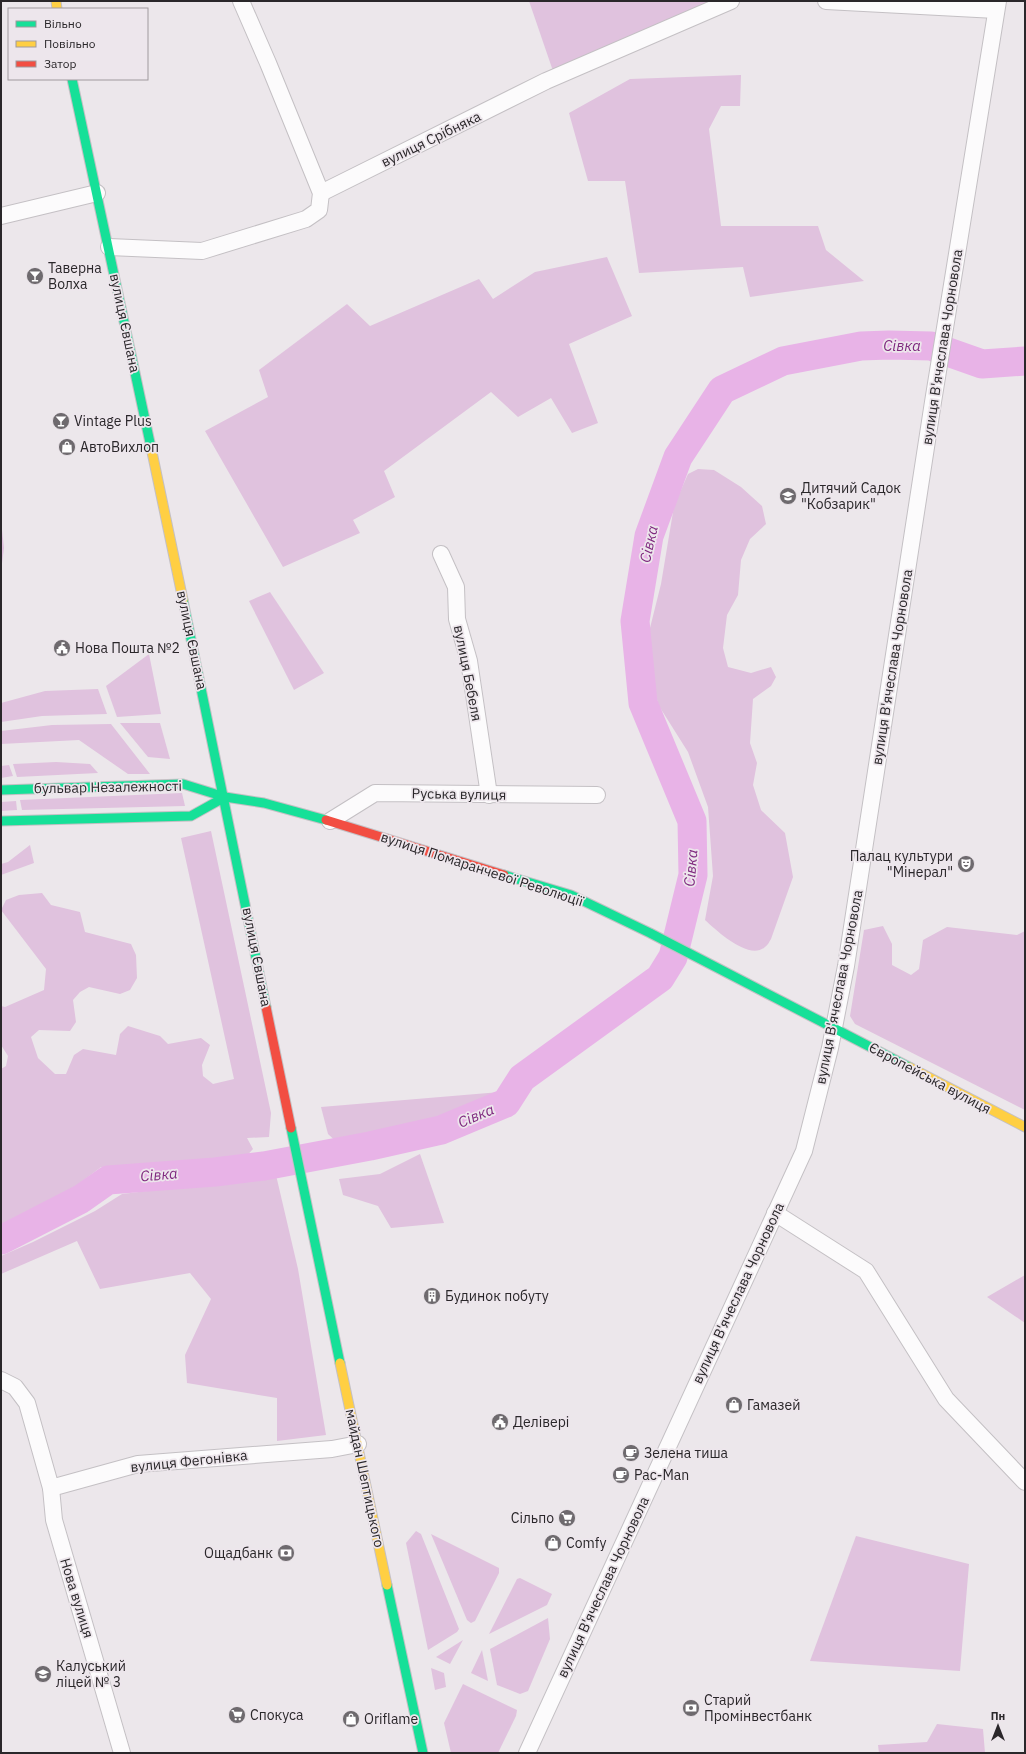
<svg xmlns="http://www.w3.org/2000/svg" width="1026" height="1754" font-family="'IBM Plex Sans',sans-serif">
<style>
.green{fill:#e0c2de}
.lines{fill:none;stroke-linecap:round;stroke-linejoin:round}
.river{stroke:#e8b3e7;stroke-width:29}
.street-casing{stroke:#c4c0c4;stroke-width:18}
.fast-casing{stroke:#c4c0c4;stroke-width:11}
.slow-casing{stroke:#c4c0c4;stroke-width:11}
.jam-casing{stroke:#c4c0c4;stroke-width:11}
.street{stroke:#fcfbfc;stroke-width:16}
.fast{stroke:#16e098;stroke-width:9}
.slow{stroke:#ffcf43;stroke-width:9}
.jam{stroke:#f24e42;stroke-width:9}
.labels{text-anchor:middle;stroke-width:3.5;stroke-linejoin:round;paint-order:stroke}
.street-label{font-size:14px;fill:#2a272a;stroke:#ede6ec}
.poi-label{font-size:14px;fill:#2a272a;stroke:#ede6ec;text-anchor:start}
.water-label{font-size:15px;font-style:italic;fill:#7f297f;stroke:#ede6ec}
</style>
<rect width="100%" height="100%" fill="#ece7eb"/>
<g class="green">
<path d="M 529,1 L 722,1 L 553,71 Z"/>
<path d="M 741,75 L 740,106 L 721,106 L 709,129 L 721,226 L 818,226 L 826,250 L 864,281 L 750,297 L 743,267 L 639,273 L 625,181 L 588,181 L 569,113 L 630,79 Z"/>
<path d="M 607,257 L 632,316 L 569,344 L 598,423 L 572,433 L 551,398 L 518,417 L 491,392 L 384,471 L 395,497 L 353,520 L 360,533 L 283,567 L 205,431 L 268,397 L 259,370 L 347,304 L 370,326 L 479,279 L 493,299 L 535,272 Z"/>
<path d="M 698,469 L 714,470 L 741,487 L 762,506 L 766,524 L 750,539 L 741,560 L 738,595 L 727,615 L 723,648 L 728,667 L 751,673 L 771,667 L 776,677 L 771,686 L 753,699 L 750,743 L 757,763 L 753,785 L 761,810 L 785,833 L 793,877 L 771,939 C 769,942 768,945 765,947 C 749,961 717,931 705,920 L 713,876 L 708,807 L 688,752 L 659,706 L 652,683 L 648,636 L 661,584 L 674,506 L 688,474 Z"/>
<path d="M 1,520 L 4,548 L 1,571 Z"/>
<path d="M 270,592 L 324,673 L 294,690 L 249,601 Z"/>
<path d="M 149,654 L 161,714 L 117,717 L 106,686 Z"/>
<path d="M 98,689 L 107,714 L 42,716 L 1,722 L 1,703 L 45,691 Z"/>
<path d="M 120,723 L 160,723 L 170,759 L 148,757 Z"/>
<path d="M 111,724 L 150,774 L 128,774 L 79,740 L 1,744 L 1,731 L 52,725 Z"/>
<path d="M 56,762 L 90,764 L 98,773 L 17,777 L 13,764 Z"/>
<path d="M 9,765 L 13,776 L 1,778 L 1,766 Z"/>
<path d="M 182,793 L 185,806 L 22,810 L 20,800 Z"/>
<path d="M 16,801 L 17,810 L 1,811 L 1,802 Z"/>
<path d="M 211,831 L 271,1113 L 269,1137 L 247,1138 L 253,1149 L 241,1162 L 101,1167 L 51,1205 L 1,1227 L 1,1069 L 6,1066 L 8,1056 L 1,1045 L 1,1006 L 5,1007 L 44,990 L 46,969 L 1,910 L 6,900 L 19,895 L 42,893 L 51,905 L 80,912 L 85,932 L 131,944 L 136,955 L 137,978 L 130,990 L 120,994 L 89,987 L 80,992 L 73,1000 L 76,1022 L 70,1031 L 39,1030 L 31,1037 L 38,1058 L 55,1074 L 66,1074 L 74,1055 L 83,1049 L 116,1055 L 120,1034 L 128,1026 L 160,1036 L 168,1044 L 201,1038 L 210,1045 L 202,1065 L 203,1076 L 213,1084 L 234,1079 L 181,838 Z"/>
<path d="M 30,845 L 34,863 L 1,875 L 1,864 L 8,862 Z"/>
<path d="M 883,926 L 892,944 L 892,965 L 911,975 L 919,969 L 923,940 L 947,927 L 1017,935 L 1025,931 L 1025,1110 L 855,1024 L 850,1016 L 864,930 Z"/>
<path d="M 500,1092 L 487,1105 L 424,1129 L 340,1145 L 328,1134 L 321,1107 Z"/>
<path d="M 420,1154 L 444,1223 L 391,1228 L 378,1206 L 343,1195 L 339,1179 L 380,1174 Z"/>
<path d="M 276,1175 L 298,1269 L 326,1435 L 277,1441 L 277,1398 L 187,1383 L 185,1355 L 211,1299 L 190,1273 L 100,1289 L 77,1241 L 1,1274 L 1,1256 L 33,1242 L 95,1211 L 122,1194 L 249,1179 Z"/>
<path d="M 1025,1275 L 1025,1323 L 987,1297 Z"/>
<path d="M 416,1531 L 421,1534 L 459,1629 L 457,1632 L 428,1650 L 406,1543 Z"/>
<path d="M 431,1534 L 499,1568 L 499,1573 L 475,1621 L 471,1623 L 467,1620 Z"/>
<path d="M 856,1536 L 969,1564 L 960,1671 L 810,1661 Z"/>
<path d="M 520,1578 L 552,1594 L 547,1605 L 489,1634 L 517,1579 Z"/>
<path d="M 548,1618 L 550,1639 L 528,1691 L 520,1694 L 497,1685 L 490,1649 Z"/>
<path d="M 463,1640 L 450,1664 L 436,1657 Z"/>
<path d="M 482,1650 L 488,1681 L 471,1673 Z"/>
<path d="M 431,1668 L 444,1673 L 446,1687 L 435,1690 Z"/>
<path d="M 463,1684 L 517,1710 L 516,1716 L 498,1753 L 451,1753 L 444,1723 Z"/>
<path d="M 937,1724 L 983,1729 L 985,1753 L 879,1753 L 878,1745 L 927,1742 Z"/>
</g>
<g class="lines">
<path class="river" d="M 1,1240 L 81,1199 L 108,1180 L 215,1172 L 264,1166 L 370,1146 L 441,1130 L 506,1103 L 522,1078 L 660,978 L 673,957 L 693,875 L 692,821 L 643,703 L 635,621 L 649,536 L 678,457 L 722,390 L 783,361 L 861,346 L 889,345 L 931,346 L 982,364 L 1025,361"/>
<g class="street-casing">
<g id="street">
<path d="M 826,1 L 996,10"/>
<path d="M 321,193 L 546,81 L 731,1"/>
<path d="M 1,216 L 97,193"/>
<path d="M 109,247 L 202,251 L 306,219 L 319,210 L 321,193 L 268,63 L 241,1"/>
<path d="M 441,554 L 456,587 L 457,619 L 469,661 L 489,795"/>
<path d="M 330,821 L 375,793 L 597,795"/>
<path d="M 775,1213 L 866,1271 L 946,1399 L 1025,1482"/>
<path d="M 1,1380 L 15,1387 L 27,1403 L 51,1488 L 138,1464 L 332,1449 L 358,1444"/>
<path d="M 51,1488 L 54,1520 L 122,1753"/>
<path d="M 527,1753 L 804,1151 L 830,1048 L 846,966 L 933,402 L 998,1"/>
</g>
</g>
<g class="fast-casing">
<g id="fast">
<path d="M 72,79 L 152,452"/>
<path d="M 183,600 L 266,1007"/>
<path d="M 1,790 L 183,784 L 225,797 L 264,803 L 326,820"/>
<path d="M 1,821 L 191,816 L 225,797"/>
<path d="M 504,875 L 571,895 L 650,933 L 909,1067"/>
<path d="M 291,1128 L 340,1363"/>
<path d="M 387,1585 L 423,1753"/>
</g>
</g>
<g class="slow-casing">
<g id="slow">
<path d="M 56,1 L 57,9"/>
<path d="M 152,452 L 183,600"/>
<path d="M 909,1067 L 1025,1127"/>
<path d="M 340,1363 L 387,1585"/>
</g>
</g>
<g class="jam-casing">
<g id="jam">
<path d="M 326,820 L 504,875"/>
<path d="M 266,1007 L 291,1128"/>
</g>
</g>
<use href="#street" class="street"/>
<use href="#fast" class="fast"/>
<use href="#slow" class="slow"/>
<use href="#jam" class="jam"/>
</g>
<defs>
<g id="bar-disc" transform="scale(0.9)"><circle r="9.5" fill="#6e6a6e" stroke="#ede6ec"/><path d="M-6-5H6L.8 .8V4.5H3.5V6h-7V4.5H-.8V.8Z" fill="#fff"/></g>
<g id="shop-disc" transform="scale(0.9)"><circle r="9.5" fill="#6e6a6e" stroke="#ede6ec"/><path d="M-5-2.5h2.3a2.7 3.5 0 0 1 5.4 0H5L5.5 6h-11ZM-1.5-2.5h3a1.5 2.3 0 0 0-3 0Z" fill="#fff"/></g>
<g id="school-disc" transform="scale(0.9)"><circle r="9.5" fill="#6e6a6e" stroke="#ede6ec"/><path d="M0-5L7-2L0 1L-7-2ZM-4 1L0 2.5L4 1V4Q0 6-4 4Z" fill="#fff"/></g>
<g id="civic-disc" transform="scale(0.9)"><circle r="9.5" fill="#6e6a6e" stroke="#ede6ec"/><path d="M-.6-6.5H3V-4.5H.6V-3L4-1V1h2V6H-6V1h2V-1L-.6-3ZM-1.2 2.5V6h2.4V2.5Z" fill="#fff"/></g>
<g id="theatre-disc" transform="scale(0.9)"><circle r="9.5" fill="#6e6a6e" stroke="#ede6ec"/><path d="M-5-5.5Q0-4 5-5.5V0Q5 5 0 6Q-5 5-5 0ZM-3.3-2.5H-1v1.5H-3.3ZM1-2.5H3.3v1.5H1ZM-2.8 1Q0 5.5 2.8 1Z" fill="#fff"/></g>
<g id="building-disc" transform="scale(0.9)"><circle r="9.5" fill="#6e6a6e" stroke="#ede6ec"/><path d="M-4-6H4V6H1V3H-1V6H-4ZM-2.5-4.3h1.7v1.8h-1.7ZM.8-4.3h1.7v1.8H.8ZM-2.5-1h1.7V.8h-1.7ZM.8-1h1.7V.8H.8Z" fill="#fff"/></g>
<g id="cafe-disc" transform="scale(0.9)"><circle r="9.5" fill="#6e6a6e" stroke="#ede6ec"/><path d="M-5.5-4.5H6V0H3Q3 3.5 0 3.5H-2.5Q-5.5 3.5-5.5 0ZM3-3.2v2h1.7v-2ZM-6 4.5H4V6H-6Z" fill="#fff"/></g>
<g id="supermarket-disc" transform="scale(0.9)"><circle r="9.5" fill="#6e6a6e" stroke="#ede6ec"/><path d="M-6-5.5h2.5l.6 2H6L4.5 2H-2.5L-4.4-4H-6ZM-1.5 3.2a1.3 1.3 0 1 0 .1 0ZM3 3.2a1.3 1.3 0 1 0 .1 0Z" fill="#fff"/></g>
<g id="bank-disc" transform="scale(0.9)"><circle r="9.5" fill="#6e6a6e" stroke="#ede6ec"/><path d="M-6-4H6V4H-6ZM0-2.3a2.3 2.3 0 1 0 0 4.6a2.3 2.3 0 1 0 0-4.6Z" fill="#fff"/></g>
</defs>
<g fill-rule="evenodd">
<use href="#bar-disc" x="35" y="276"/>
<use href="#bar-disc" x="61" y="421"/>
<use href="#shop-disc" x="67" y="447"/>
<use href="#school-disc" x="788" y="496"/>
<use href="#civic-disc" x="62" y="648"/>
<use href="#theatre-disc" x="966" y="864"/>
<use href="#building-disc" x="432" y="1296"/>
<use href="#shop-disc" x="734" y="1405"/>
<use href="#civic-disc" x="500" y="1422"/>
<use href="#cafe-disc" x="631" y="1453"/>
<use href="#cafe-disc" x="621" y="1475"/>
<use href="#supermarket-disc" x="567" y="1518"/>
<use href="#shop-disc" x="553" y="1543"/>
<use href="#bank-disc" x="286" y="1553"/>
<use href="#school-disc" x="43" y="1674"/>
<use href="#bank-disc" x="691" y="1708"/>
<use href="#supermarket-disc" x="237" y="1715"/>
<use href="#shop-disc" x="351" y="1719"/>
</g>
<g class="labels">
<g class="street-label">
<text transform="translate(431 139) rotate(-26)" y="5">вулиця Срібняка</text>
<text transform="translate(125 323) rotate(78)" y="5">вулиця Євшана</text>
<text transform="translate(942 347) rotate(-81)" y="5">вулиця В'ячеслава Чорновола</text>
<text transform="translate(192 640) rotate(78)" y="5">вулиця Євшана</text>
<text transform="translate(892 667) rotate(-81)" y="5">вулиця В'ячеслава Чорновола</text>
<text transform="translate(468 673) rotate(79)" y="5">вулиця Бебеля</text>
<text transform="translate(108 787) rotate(-1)" y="5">бульвар Незалежності</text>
<text transform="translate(459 794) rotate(1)" y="5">Руська вулиця</text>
<text transform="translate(482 869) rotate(18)" y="5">вулиця Помаранчевої Революції</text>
<text transform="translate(257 957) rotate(79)" y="5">вулиця Євшана</text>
<text transform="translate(839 987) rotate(-79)" y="5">вулиця В'ячеслава Чорновола</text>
<text transform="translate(930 1078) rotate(28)" y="5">Європейська вулиця</text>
<text transform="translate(738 1293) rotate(-65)" y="5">вулиця В'ячеслава Чорновола</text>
<text transform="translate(189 1461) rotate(-6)" y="5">вулиця Фегонівка</text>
<text transform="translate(365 1478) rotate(78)" y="5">майдан Шептицького</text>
<text transform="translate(603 1587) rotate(-65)" y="5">вулиця В'ячеслава Чорновола</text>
<text transform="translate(77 1598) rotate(73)" y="5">Нова вулиця</text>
</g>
<g class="poi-label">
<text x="48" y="273">Таверна<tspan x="48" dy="16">Волха</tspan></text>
<text x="74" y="426">Vintage Plus</text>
<text x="80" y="452">АвтоВихлоп</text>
<text x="801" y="493">Дитячий Садок<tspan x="801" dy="16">"Кобзарик"</tspan></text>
<text x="75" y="653">Нова Пошта №2</text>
<text x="953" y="861" text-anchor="end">Палац культури<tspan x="953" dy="16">"Мінерал"</tspan></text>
<text x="445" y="1301">Будинок побуту</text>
<text x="747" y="1410">Гамазей</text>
<text x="513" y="1427">Делівері</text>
<text x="644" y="1458">Зелена тиша</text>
<text x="634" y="1480">Pac-Man</text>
<text x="554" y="1523" text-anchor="end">Сільпо</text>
<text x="566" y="1548">Comfy</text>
<text x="273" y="1558" text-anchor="end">Ощадбанк</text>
<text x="56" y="1671">Калуський<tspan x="56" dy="16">ліцей № 3</tspan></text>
<text x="704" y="1705">Старий<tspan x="704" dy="16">Промінвестбанк</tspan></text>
<text x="250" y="1720">Спокуса</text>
<text x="364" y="1724">Oriflame</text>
</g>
<g class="water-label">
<text x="902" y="351">Сівка</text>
<text transform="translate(649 544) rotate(-77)" y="5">Сівка</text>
<text transform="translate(691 868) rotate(-85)" y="5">Сівка</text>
<text transform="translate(476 1116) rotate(-23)" y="5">Сівка</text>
<text transform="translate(159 1175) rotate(-5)" y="5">Сівка</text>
</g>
</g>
<rect width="1026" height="1754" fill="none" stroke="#2a272a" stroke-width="4"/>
<rect x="8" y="8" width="140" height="72" fill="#ede6ec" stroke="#9f9a9e"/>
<rect x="16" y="21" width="20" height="6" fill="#16e098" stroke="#9f9a9e"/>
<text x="44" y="28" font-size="12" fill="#2a272a">Вільно</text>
<rect x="16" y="41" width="20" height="6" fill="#ffcf43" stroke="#9f9a9e"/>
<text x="44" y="48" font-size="12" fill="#2a272a">Повільно</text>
<rect x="16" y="61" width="20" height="6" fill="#f24e42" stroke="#9f9a9e"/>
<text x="44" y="68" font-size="12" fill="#2a272a">Затор</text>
<g transform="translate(998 1726)" stroke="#ede6ec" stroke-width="3" paint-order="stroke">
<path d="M0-3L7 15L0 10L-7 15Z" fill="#2a272a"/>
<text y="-6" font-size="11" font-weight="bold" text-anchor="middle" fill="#2a272a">Пн</text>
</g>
</svg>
